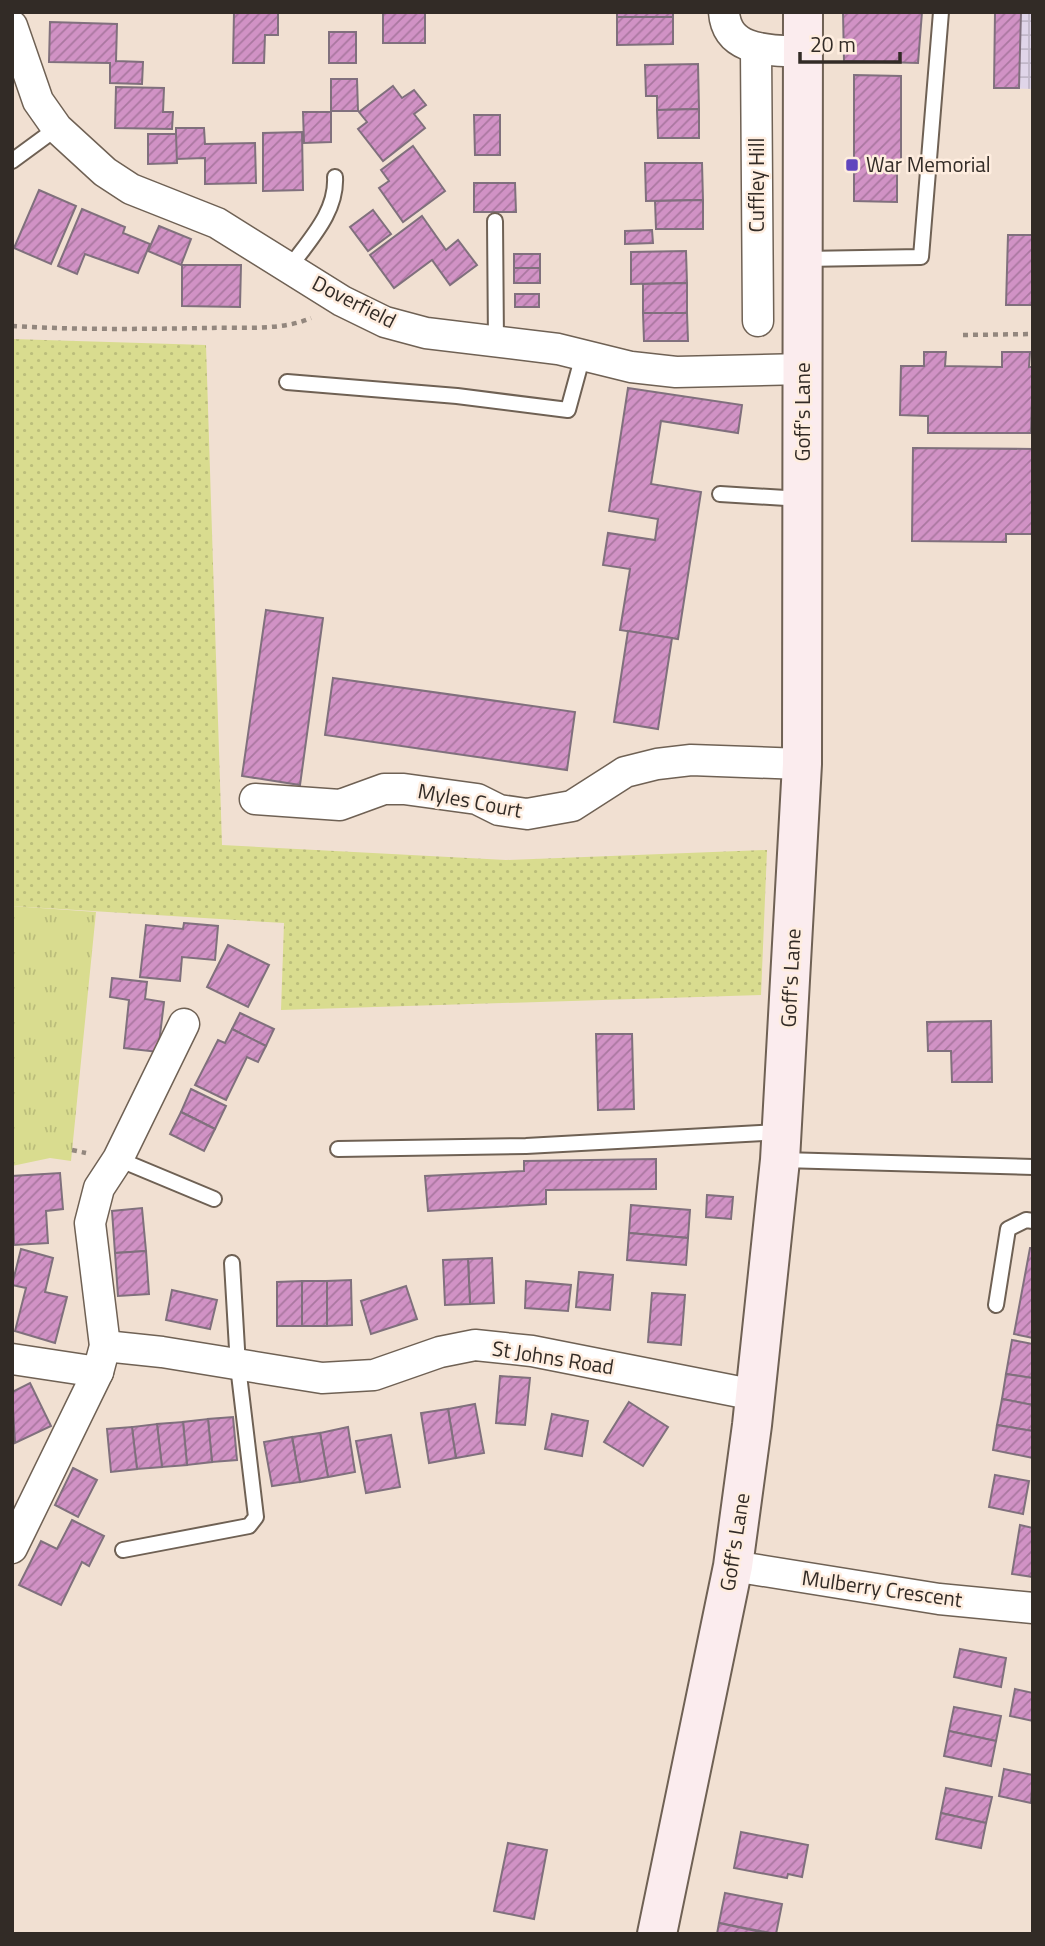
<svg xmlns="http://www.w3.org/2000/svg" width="1045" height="1946" font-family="'Titillium Web',sans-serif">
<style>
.industrial{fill:url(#industrial-grid)}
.grass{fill:url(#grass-dots)}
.park{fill:url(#park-tufts)}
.building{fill:url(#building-hatch);stroke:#80707d;stroke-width:2}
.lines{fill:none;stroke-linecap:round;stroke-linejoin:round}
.lane-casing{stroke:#6f6154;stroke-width:18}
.street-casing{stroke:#6f6154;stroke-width:33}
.secondary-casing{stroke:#6f6154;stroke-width:42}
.path{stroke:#93877e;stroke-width:4.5;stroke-dasharray:5 5;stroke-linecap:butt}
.lane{stroke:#fff;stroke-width:14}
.street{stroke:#fff;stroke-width:30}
.secondary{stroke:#fbecee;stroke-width:38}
.poi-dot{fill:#6045be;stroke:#feeddf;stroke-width:2.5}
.labels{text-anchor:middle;stroke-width:5;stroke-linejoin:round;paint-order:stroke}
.poi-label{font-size:21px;fill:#322b26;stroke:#feeddf;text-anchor:start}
.street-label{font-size:21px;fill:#322b26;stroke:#feeddf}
</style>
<defs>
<pattern id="industrial-grid" width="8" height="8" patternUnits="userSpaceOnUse" patternTransform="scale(1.75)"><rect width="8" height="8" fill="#e0d5e9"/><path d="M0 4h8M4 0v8" fill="none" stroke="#c1b7c8"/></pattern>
<pattern id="grass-dots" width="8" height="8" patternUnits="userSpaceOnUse" patternTransform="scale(1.75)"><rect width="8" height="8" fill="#d9dc8f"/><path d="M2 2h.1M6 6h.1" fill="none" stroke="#bbbd7b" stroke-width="1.8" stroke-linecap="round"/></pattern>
<pattern id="park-tufts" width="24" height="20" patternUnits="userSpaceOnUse" patternTransform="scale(1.75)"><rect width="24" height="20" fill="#d9dc8f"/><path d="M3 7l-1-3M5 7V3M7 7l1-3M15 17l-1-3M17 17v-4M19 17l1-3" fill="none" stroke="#bbbd7b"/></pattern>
<pattern id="building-hatch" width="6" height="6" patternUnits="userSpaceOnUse" patternTransform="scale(1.75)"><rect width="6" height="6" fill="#d192c5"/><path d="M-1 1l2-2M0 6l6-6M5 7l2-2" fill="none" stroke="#aa77a0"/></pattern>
</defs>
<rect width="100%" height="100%" fill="#f1e0d2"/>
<path class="industrial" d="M 995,12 L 1033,12 L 1033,89 L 994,88 Z"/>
<path class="grass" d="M 12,339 L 206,345 L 222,845 L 506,860 L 767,850 L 761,995 L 281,1010 L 284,923 L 12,906 Z"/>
<path class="park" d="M 12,906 L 96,912 L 71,1161 L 50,1158 L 12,1166 Z"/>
<g class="building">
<path d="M 234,12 L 278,12 L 278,35 L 265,35 L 264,63 L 233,63 Z"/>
<rect x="383" y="12" width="42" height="31"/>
<rect x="617" y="12" width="56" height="5"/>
<path d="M 843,12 L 922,12 L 918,63 L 844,61 Z"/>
<path d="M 995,12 L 1021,12 L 1019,88 L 994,88 Z"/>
<path d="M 617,17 L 673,17 L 673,44 L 617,45 Z"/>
<path d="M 50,22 L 117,24 L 116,61 L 143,62 L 142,84 L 110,83 L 110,63 L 49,62 Z"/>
<rect x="329" y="32" width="27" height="31"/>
<path d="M 698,64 L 699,109 L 657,110 L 657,96 L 646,96 L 645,65 Z"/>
<path d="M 854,75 L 901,76 L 901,163 L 897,163 L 897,202 L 854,201 Z"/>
<path d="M 331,79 L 357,79 L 358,111 L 331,111 Z"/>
<path d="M 393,86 L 402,98 L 414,90 L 426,105 L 414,114 L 425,128 L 383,161 L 358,129 L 367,122 L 359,112 Z"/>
<path d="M 116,87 L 164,88 L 163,112 L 173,112 L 172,129 L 115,128 Z"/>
<path d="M 699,109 L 699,138 L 658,138 L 657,110 Z"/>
<path d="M 303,112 L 331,112 L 331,142 L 304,143 Z"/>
<path d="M 474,115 L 500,115 L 500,155 L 475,155 Z"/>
<path d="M 176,128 L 204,128 L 205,144 L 255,143 L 256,183 L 205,184 L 205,158 L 176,159 Z"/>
<path d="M 302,132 L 303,190 L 263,191 L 263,133 Z"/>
<path d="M 148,134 L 176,134 L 177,163 L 148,164 Z"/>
<path d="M 413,146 L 445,191 L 403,222 L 379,188 L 389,181 L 381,170 Z"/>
<path d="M 645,163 L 702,163 L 703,200 L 646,201 Z"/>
<path d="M 474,183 L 515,183 L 516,212 L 474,212 Z"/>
<path d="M 39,190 L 76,206 L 51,264 L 14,248 Z"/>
<path d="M 703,200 L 703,229 L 656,229 L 655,201 Z"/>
<path d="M 82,209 L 125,227 L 123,233 L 150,244 L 138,273 L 85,254 L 77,274 L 58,266 Z"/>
<path d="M 373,210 L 391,234 L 368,251 L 350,227 Z"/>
<path d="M 422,216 L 446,250 L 458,240 L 477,265 L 450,285 L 432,260 L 394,288 L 370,255 Z"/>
<path d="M 159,226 L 191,239 L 181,265 L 148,251 Z"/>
<path d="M 652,230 L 653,243 L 625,244 L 625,231 Z"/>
<path d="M 1008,235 L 1033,235 L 1033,305 L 1006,305 Z"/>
<path d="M 686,251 L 687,283 L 631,284 L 631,252 Z"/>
<rect x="514" y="254" width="26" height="14"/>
<path d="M 182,265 L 241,265 L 240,307 L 182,306 Z"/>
<rect x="514" y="268" width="26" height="15"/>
<path d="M 687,283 L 687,313 L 643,313 L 643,284 Z"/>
<rect x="515" y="294" width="24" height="13"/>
<path d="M 643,313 L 687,313 L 688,341 L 644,341 Z"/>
<path d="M 924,352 L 946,352 L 945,366 L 1002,367 L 1002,352 L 1030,352 L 1029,367 L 1033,367 L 1031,433 L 928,433 L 928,416 L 900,415 L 901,366 L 924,366 Z"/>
<path d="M 628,388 L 742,405 L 738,433 L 661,421 L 651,484 L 701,492 L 678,639 L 620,630 L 630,569 L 603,565 L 608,533 L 655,540 L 658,519 L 609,511 Z"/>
<path d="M 913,448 L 1033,449 L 1033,534 L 1006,534 L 1006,542 L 912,541 Z"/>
<path d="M 266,610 L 323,618 L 300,785 L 242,776 Z"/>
<path d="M 628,631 L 672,638 L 658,729 L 614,722 Z"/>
<path d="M 333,678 L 575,712 L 567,770 L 325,735 Z"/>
<path d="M 184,923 L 218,926 L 215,960 L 182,957 L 180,981 L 140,977 L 146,925 L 183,929 Z"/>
<path d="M 228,945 L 269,965 L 248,1007 L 207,987 Z"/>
<path d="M 112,978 L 147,982 L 145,999 L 164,1002 L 158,1052 L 124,1048 L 129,1000 L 110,997 Z"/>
<path d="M 240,1013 L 274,1029 L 266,1046 L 232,1029 Z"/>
<path d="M 991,1021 L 992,1082 L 952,1082 L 951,1051 L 928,1051 L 927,1022 Z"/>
<path d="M 232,1029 L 266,1046 L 258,1062 L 247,1057 L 226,1100 L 195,1085 L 218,1040 L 225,1043 Z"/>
<path d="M 596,1034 L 632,1034 L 634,1109 L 598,1110 Z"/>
<path d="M 191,1089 L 226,1106 L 215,1129 L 181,1112 Z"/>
<path d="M 181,1112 L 215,1129 L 204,1151 L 170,1134 Z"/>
<path d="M 656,1159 L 656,1189 L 546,1190 L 546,1204 L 428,1211 L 425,1176 L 524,1171 L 524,1161 Z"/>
<path d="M 60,1173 L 63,1209 L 46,1211 L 48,1243 L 14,1245 L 12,1176 Z"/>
<path d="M 707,1195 L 733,1197 L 731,1219 L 706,1217 Z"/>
<path d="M 631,1205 L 690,1210 L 688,1238 L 629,1233 Z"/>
<path d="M 142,1208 L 146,1251 L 115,1253 L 112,1211 Z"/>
<path d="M 629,1233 L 688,1238 L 686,1265 L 627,1260 Z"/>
<path d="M 1030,1248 L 1033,1248 L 1033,1338 L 1014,1334 Z"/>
<path d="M 21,1249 L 53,1258 L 45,1292 L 67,1297 L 55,1343 L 15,1331 L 26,1288 L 12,1285 Z"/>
<path d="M 146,1251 L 149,1294 L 118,1296 L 115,1253 Z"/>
<path d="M 492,1258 L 494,1303 L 470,1304 L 468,1259 Z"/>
<path d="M 468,1259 L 470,1304 L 445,1305 L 443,1260 Z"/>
<path d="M 579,1272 L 613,1275 L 610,1310 L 576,1307 Z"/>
<path d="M 351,1280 L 352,1325 L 327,1326 L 327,1281 Z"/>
<rect x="302" y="1281" width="25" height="45"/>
<path d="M 302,1281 L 302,1326 L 277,1326 L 277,1282 Z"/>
<path d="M 526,1281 L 571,1285 L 568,1311 L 525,1308 Z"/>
<path d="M 406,1286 L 417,1319 L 371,1334 L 361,1301 Z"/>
<path d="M 172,1290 L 217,1300 L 210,1329 L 166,1320 Z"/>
<path d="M 652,1293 L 685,1295 L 681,1345 L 648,1342 Z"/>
<path d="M 1012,1340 L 1033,1344 L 1033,1378 L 1006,1374 Z"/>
<path d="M 1006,1374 L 1033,1378 L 1033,1405 L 1002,1399 Z"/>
<path d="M 500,1376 L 530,1378 L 525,1425 L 496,1423 Z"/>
<path d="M 30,1383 L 51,1426 L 15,1443 L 12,1392 Z"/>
<path d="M 1002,1399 L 1033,1405 L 1033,1431 L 997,1425 Z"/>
<path d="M 629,1402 L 668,1427 L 643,1466 L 604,1442 Z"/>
<path d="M 475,1404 L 484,1453 L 456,1458 L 448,1409 Z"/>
<path d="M 448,1409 L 456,1458 L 429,1463 L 421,1413 Z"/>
<path d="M 552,1414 L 588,1421 L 582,1456 L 545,1449 Z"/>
<path d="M 233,1417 L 237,1460 L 212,1462 L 208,1419 Z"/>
<path d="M 208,1419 L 212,1462 L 187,1465 L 183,1422 Z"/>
<path d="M 183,1422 L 187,1465 L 162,1467 L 157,1424 Z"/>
<path d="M 157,1424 L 162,1467 L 137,1469 L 132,1427 Z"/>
<path d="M 997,1425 L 1033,1431 L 1033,1458 L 993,1450 Z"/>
<path d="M 132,1427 L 137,1469 L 111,1472 L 107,1429 Z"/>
<path d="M 348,1427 L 355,1472 L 328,1477 L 320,1433 Z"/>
<path d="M 320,1433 L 328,1477 L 300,1482 L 292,1437 Z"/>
<path d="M 391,1435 L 400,1487 L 366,1493 L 356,1441 Z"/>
<path d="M 292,1437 L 300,1482 L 272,1486 L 264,1442 Z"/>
<path d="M 73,1468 L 97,1480 L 78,1517 L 55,1505 Z"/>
<path d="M 995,1475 L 1029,1481 L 1023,1514 L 989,1507 Z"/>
<path d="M 72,1520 L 104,1536 L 89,1566 L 82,1562 L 61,1605 L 19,1585 L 41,1541 L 57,1549 Z"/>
<path d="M 1020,1525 L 1033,1528 L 1033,1577 L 1012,1574 Z"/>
<path d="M 960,1649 L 1006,1658 L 1001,1687 L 954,1677 Z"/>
<path d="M 1015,1689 L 1033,1693 L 1033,1721 L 1010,1716 Z"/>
<path d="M 954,1707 L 1001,1716 L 996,1741 L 949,1731 Z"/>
<path d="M 949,1731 L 996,1741 L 991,1766 L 944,1756 Z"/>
<path d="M 1004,1769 L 1033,1775 L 1031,1803 L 999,1796 Z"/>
<path d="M 946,1788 L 992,1797 L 986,1823 L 941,1813 Z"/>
<path d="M 941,1813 L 986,1823 L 981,1848 L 936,1839 Z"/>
<path d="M 741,1832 L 808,1845 L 802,1877 L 788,1874 L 787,1878 L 734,1868 Z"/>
<path d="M 508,1843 L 547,1850 L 534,1919 L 494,1911 Z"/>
<path d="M 725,1893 L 782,1904 L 776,1934 L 719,1923 Z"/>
<path d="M 719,1923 L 770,1934 L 717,1934 Z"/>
</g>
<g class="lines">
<g class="lane-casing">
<g id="lane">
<path d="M 12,161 L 57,128"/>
<path d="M 495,221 L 496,342"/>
<path d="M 804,259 L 921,257 L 941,12"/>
<path d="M 290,267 C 310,239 337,212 335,177"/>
<path d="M 287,382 L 457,396 L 568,410 L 583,355"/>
<path d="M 720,494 L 802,499"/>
<path d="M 338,1149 L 526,1146 L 780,1132"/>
<path d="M 118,1159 L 214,1199"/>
<path d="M 782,1160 L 1033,1167"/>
<path d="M 996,1305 L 1008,1229 L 1026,1220 L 1033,1221"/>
<path d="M 123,1550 L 249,1526 L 256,1517 L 238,1366 L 232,1263"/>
</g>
</g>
<g class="street-casing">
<g id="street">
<path d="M 724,12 C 727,53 771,50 803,52"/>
<path d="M 12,26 L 38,101 L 57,128 L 105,172 L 131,189 L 217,223 L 342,301 L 385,322 L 426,333 L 558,349 L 631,367 L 676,372 L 804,369"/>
<path d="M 756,49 L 758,321"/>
<path d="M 255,799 L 340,805 L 384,789 L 404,789 L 477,799 L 499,810 L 527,814 L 572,806 L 625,772 L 657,764 L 691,760 L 802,764"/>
<path d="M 105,1346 L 162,1352 L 322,1378 L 374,1375 L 440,1352 L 475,1345 L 532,1351 L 755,1395"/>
<path d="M 12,1359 L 98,1372"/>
<path d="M 12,1548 L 98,1372 L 105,1346 L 90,1223 L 99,1188 L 118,1159 L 184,1024"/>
<path d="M 733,1566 L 939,1599 L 1033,1608"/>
</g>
</g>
<g class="secondary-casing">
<path id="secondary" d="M 657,1934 L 733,1566 L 752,1425 L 780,1160 L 802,764 L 803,12"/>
</g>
<g class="path">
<path d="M 12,326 C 78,330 144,329 210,328 C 242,327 282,331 311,318"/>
<path d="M 963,335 L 1033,334"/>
<path d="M 72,1150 L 86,1153"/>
</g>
<use href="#lane" class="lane"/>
<use href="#street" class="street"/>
<use href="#secondary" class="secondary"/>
</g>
<rect class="poi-dot" x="845" y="158" width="14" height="14" rx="3.5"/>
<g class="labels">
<g class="poi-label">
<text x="866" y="172">War Memorial</text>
</g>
<g class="street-label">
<text transform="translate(757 185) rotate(-90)" y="7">Cuffley Hill</text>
<text transform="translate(354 302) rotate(27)" y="7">Doverfield</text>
<text transform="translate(803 412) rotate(-90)" y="7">Goff's Lane</text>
<text transform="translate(470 801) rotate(11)" y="7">Myles Court</text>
<text transform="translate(791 978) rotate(-87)" y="7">Goff's Lane</text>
<text transform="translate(553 1358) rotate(9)" y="7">St Johns Road</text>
<text transform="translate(735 1542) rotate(-81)" y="7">Goff's Lane</text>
<text transform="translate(882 1589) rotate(8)" y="7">Mulberry Crescent</text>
</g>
</g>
<rect width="1045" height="1946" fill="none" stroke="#322b26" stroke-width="28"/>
<path d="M800 52v10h100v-10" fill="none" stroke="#322b26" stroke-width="3.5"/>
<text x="810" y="52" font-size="21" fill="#322b26" stroke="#feeddf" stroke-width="5" paint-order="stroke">20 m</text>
</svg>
